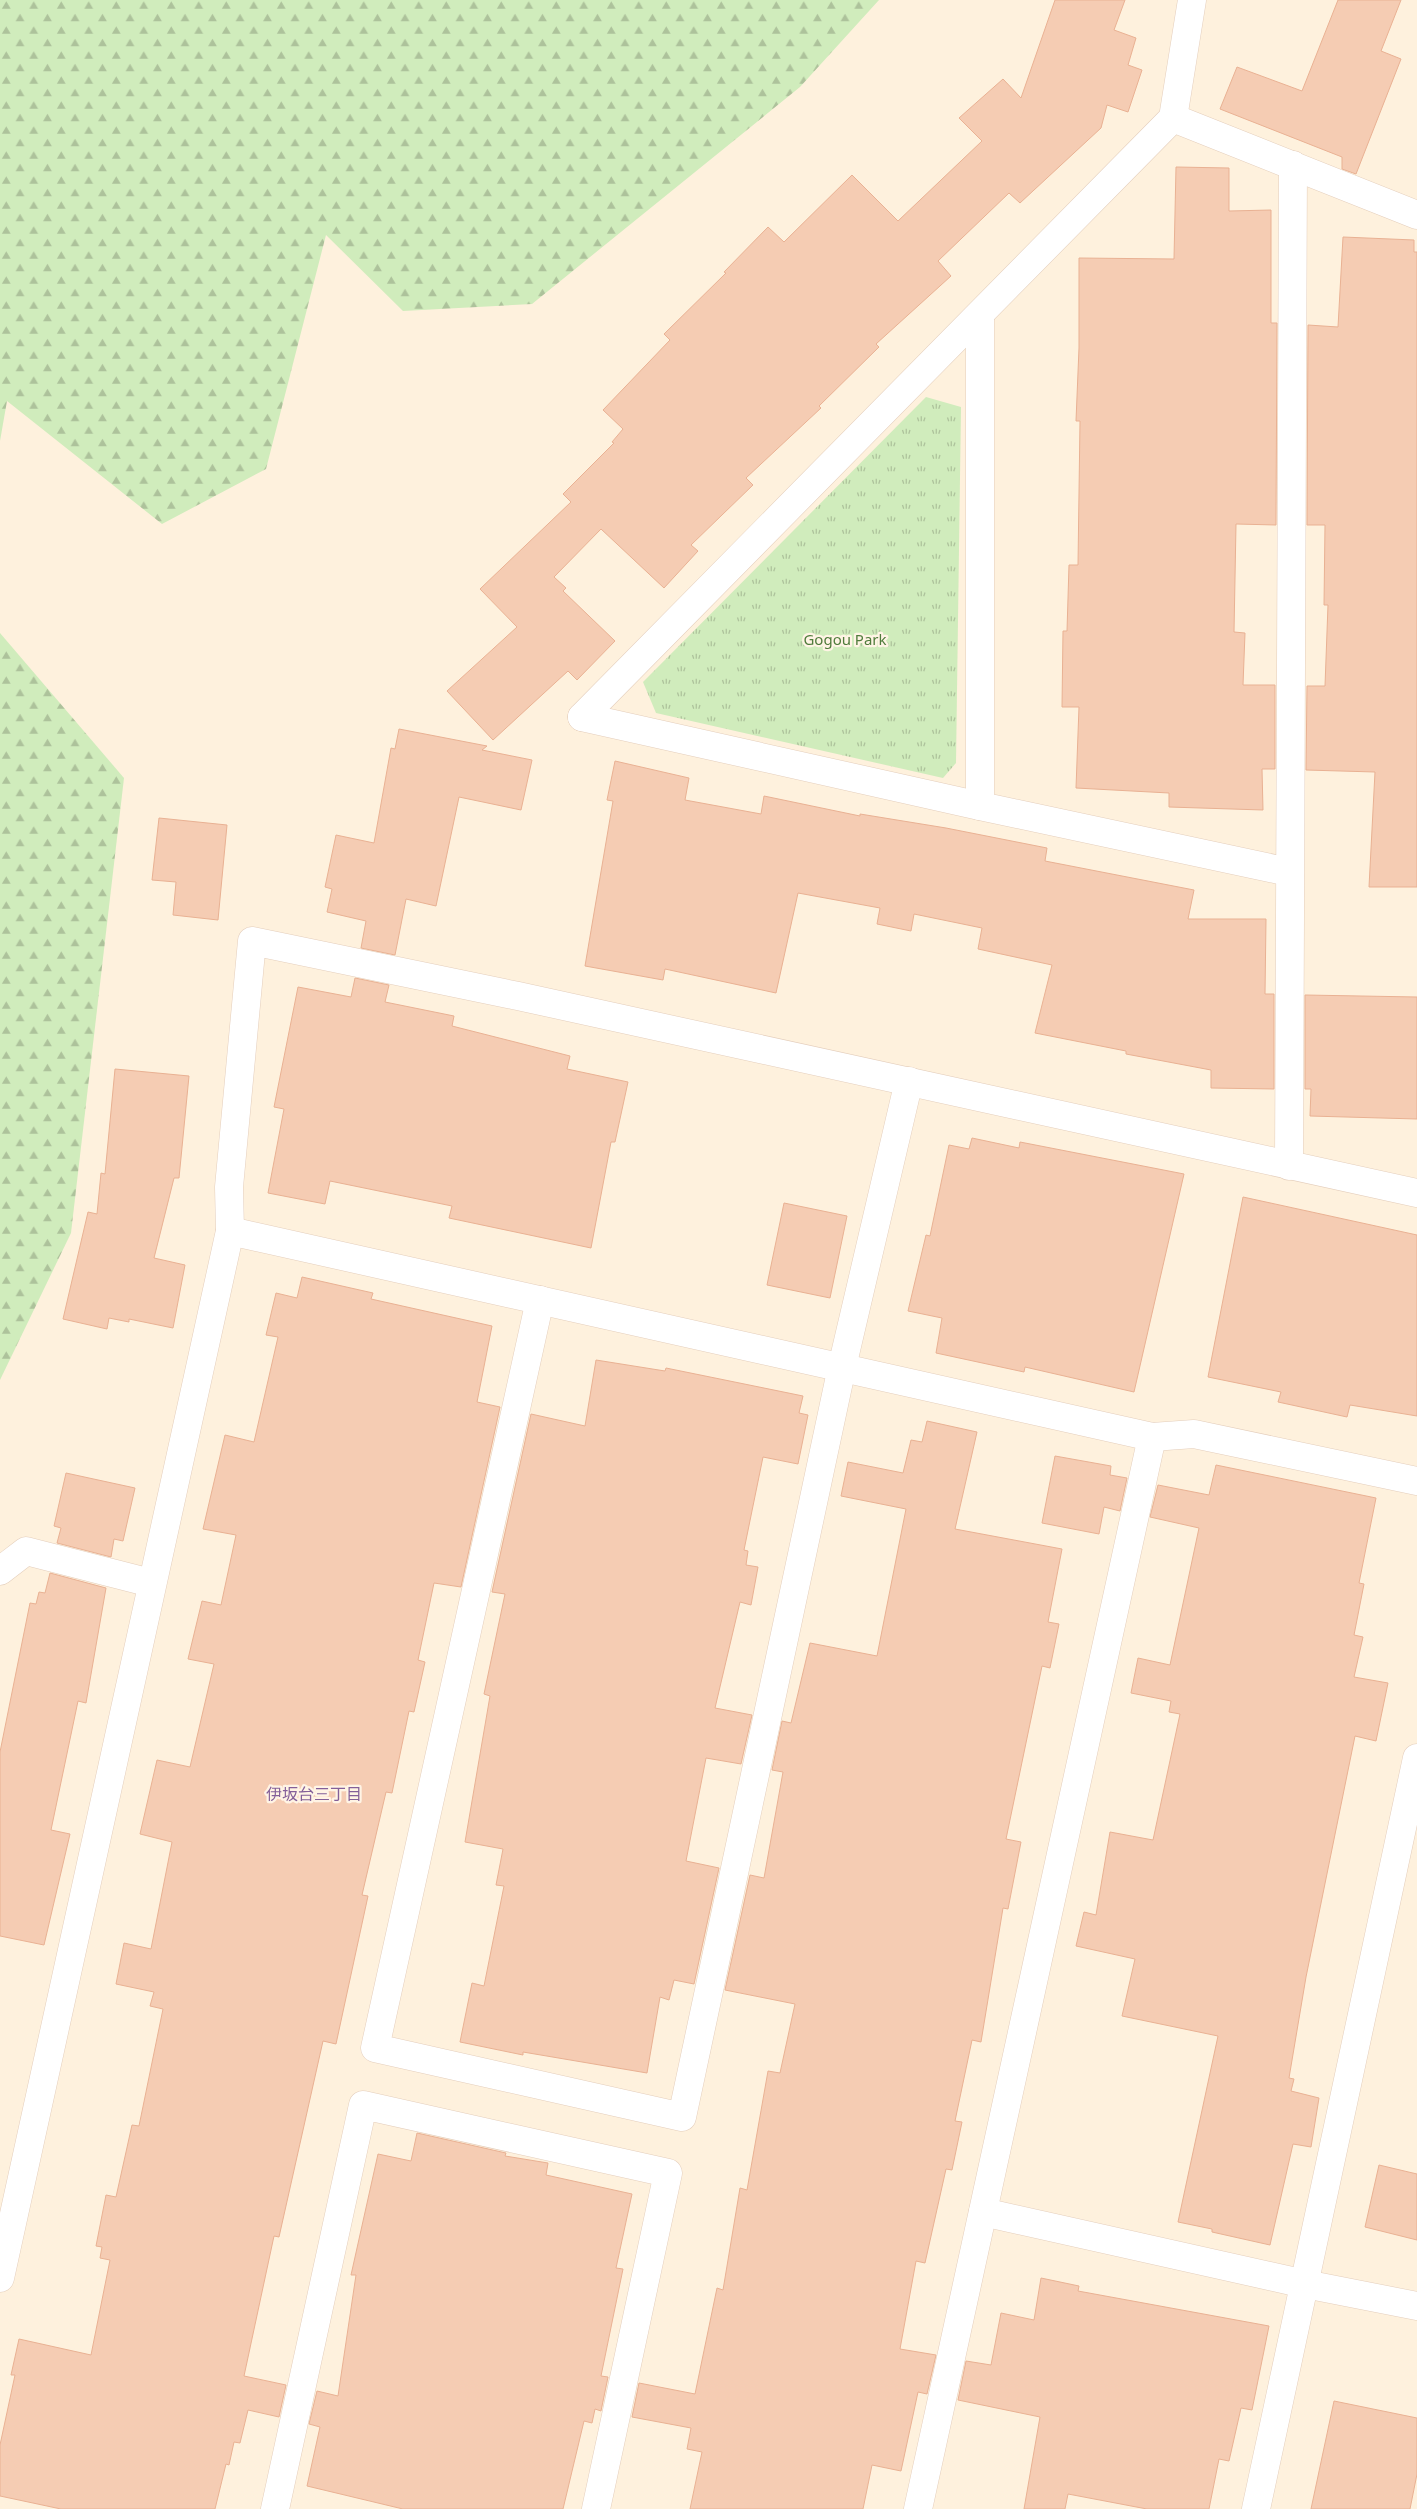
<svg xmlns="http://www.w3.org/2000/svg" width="1417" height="2509" font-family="'Noto Sans','Noto Sans JP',sans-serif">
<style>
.grass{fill:url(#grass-tufts)}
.forest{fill:url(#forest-firs)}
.building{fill:#f5ccb3;stroke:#e9b193}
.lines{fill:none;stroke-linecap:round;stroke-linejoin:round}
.minor-casing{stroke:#e4cebc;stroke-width:29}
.minor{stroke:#fff;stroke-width:28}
.labels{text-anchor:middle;stroke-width:4.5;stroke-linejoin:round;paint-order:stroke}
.park-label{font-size:15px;fill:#507c3c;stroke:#fff4e5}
.neighbourhood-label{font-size:16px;fill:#845f99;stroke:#fff4e5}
</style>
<defs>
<pattern id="grass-tufts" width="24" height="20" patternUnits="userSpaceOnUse" patternTransform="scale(1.25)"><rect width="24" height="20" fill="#d0ecbc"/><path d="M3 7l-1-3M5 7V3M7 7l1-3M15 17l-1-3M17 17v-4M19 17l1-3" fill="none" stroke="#adc29b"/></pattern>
<pattern id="forest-firs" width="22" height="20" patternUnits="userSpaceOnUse" patternTransform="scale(1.25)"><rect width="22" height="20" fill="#d0ecbc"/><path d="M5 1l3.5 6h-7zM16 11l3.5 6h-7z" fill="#adc29b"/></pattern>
</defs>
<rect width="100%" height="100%" fill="#fef1dd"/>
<path class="grass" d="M 926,397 L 961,407 L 956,763 L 943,778 L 656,713 L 643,682 Z"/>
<g class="forest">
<path d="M 0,0 L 879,0 L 800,87 L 532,304 L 403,311 L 326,235 L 266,469 L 162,524 L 7,401 L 0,441 Z"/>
<path d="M 0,633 L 124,778 L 71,1233 L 0,1380 Z"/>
</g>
<g class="building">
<path d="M 1055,0 L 1125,0 L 1114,30 L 1136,38 L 1128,65 L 1142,70 L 1128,112 L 1107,105 L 1101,128 L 1020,203 L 1009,193 L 938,261 L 951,276 L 876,344 L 879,347 L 819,406 L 821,408 L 746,478 L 753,485 L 691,545 L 698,551 L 664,588 L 601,529 L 554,577 L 566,588 L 563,591 L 615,641 L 577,680 L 568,671 L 493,740 L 447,691 L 517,627 L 480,589 L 571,502 L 563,494 L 614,443 L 612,442 L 623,429 L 603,410 L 670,340 L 664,334 L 726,273 L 724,272 L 768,227 L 784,242 L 852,175 L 898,221 L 982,141 L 959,118 L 1003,79 L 1021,98 Z"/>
<path d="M 1338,0 L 1401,0 L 1381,51 L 1401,59 L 1356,174 L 1342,169 L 1342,157 L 1220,109 L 1237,67 L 1302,91 Z"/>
<path d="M 1176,167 L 1229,168 L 1229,211 L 1271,210 L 1271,323 L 1277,323 L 1276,525 L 1236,524 L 1234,632 L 1245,633 L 1243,685 L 1275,685 L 1275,769 L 1262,769 L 1263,810 L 1169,807 L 1169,793 L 1076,788 L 1079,707 L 1062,707 L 1063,631 L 1067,631 L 1069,565 L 1078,565 L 1080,421 L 1076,421 L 1079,348 L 1079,258 L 1174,259 Z"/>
<path d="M 1343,237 L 1414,240 L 1414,252 L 1417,252 L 1417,887 L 1369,887 L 1375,772 L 1306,770 L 1307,686 L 1325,686 L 1328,605 L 1324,605 L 1325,525 L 1307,525 L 1308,325 L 1338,327 Z"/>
<path d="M 399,729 L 487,746 L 482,750 L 532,760 L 521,810 L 459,797 L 436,906 L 406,899 L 395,955 L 361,948 L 366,921 L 327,912 L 332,889 L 325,887 L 336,835 L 374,843 L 391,748 L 395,749 Z"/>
<path d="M 615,761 L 689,778 L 685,800 L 761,814 L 764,796 L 860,816 L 860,814 L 946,828 L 1047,848 L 1045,861 L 1194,890 L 1188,919 L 1266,919 L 1265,994 L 1274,994 L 1274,1089 L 1211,1088 L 1211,1070 L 1126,1054 L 1126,1051 L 1035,1033 L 1052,965 L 978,949 L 982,928 L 914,914 L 911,931 L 877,924 L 880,908 L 798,893 L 776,993 L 665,969 L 663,980 L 585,966 L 613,801 L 607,800 Z"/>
<path d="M 159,818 L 227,825 L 218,920 L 173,915 L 176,882 L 152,880 Z"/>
<path d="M 355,978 L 389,985 L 385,1002 L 454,1016 L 452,1026 L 570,1056 L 567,1069 L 628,1082 L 615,1142 L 611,1142 L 591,1248 L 449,1218 L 452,1206 L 330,1181 L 325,1204 L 268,1193 L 284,1109 L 274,1107 L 298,987 L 351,997 Z"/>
<path d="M 1305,995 L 1417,997 L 1417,1119 L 1310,1116 L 1311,1089 L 1305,1089 Z"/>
<path d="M 115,1069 L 189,1076 L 179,1178 L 174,1178 L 154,1258 L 185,1265 L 173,1328 L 129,1319 L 129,1322 L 109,1318 L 107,1329 L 63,1319 L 88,1212 L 97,1214 L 101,1173 L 105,1174 Z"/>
<path d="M 972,1138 L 1019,1148 L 1020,1142 L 1184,1174 L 1134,1392 L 1025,1367 L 1024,1372 L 936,1353 L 942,1318 L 908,1311 L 926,1235 L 930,1236 L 949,1145 L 969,1149 Z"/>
<path d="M 1243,1197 L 1417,1235 L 1417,1416 L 1350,1405 L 1347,1417 L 1278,1402 L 1281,1392 L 1208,1377 Z"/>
<path d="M 784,1203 L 847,1216 L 830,1298 L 767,1285 Z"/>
<path d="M 302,1277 L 373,1293 L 371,1299 L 492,1326 L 477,1402 L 500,1407 L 461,1587 L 434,1583 L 418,1660 L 425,1662 L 414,1712 L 409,1711 L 392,1793 L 386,1792 L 362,1895 L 368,1896 L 336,2044 L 323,2041 L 279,2237 L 274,2236 L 244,2376 L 286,2385 L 279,2417 L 248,2410 L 240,2443 L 234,2442 L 229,2465 L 226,2464 L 215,2509 L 61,2509 L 0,2496 L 0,2445 L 15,2375 L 11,2375 L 19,2339 L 91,2355 L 110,2260 L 100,2258 L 102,2247 L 96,2246 L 106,2195 L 116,2197 L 132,2125 L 139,2126 L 163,2009 L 150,2006 L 154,1992 L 116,1984 L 124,1943 L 151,1949 L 172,1842 L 140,1834 L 157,1760 L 190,1767 L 214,1664 L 188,1659 L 202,1601 L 221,1605 L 236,1535 L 203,1529 L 225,1435 L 254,1442 L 278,1337 L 266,1335 L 276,1293 L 297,1298 Z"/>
<path d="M 596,1360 L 665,1371 L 666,1368 L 803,1396 L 799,1413 L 808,1415 L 798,1464 L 763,1457 L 744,1550 L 748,1551 L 746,1565 L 758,1567 L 751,1605 L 740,1602 L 715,1708 L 752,1715 L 741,1764 L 706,1758 L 686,1861 L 719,1868 L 694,1984 L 674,1980 L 669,2000 L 660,1997 L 647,2073 L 523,2052 L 523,2055 L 460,2042 L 472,1983 L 484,1986 L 504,1886 L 496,1885 L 503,1849 L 465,1842 L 490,1696 L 484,1694 L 505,1594 L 492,1592 L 531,1414 L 585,1426 Z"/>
<path d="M 927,1421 L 977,1432 L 955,1529 L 1062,1549 L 1048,1622 L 1059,1624 L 1050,1668 L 1042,1666 L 1006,1839 L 1021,1842 L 1008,1909 L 1003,1908 L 981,2042 L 972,2040 L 955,2121 L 962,2122 L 952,2170 L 946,2169 L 925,2263 L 916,2261 L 900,2349 L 936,2355 L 927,2394 L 918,2392 L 901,2471 L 872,2465 L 863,2509 L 690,2509 L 702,2452 L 687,2449 L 691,2428 L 632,2417 L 639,2383 L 695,2394 L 717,2288 L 723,2290 L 740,2188 L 747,2190 L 768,2071 L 780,2073 L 795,2004 L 725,1990 L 750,1875 L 764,1878 L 783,1772 L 772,1770 L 782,1721 L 791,1723 L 810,1643 L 877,1656 L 906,1509 L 841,1496 L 848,1462 L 903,1473 L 911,1440 L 922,1442 Z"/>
<path d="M 1055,1456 L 1111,1466 L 1110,1475 L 1127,1478 L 1120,1511 L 1104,1507 L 1099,1534 L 1042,1523 Z"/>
<path d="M 1216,1465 L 1376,1498 L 1359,1583 L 1364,1584 L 1354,1635 L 1363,1637 L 1354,1677 L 1388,1683 L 1376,1741 L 1355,1736 L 1306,1977 L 1289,2078 L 1294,2079 L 1291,2091 L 1319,2098 L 1311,2147 L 1293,2144 L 1270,2245 L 1212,2232 L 1212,2229 L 1178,2222 L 1218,2036 L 1122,2016 L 1135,1959 L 1076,1946 L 1084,1912 L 1096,1915 L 1110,1832 L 1153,1840 L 1180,1714 L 1169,1712 L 1171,1701 L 1131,1693 L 1138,1658 L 1170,1665 L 1199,1528 L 1150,1517 L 1158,1485 L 1209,1495 Z"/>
<path d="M 66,1473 L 135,1488 L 123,1541 L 114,1539 L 111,1557 L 57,1543 L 61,1528 L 54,1526 Z"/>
<path d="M 50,1573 L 106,1588 L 86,1703 L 78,1701 L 51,1830 L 70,1834 L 44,1945 L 0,1936 L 0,1752 L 30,1603 L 36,1604 L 39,1592 L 45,1593 Z"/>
<path d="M 417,2133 L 506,2153 L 505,2156 L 548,2163 L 546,2175 L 632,2194 L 616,2268 L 623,2269 L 601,2376 L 608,2377 L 601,2411 L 595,2409 L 592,2423 L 584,2421 L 563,2509 L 403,2509 L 307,2486 L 320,2427 L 309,2424 L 317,2391 L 338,2396 L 356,2275 L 351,2275 L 378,2154 L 411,2161 Z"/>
<path d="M 1379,2165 L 1417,2174 L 1417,2240 L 1365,2227 Z"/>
<path d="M 1041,2278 L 1079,2286 L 1078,2291 L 1269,2326 L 1252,2410 L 1241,2408 L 1229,2461 L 1219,2459 L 1209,2509 L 1147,2509 L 1068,2494 L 1065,2509 L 1024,2509 L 1040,2417 L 958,2400 L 966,2361 L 991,2365 L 1001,2313 L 1034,2320 Z"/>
<path d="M 1334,2401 L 1417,2418 L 1417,2474 L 1410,2509 L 1311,2509 Z"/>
</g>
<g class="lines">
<g class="minor-casing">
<g id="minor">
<path d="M 1173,118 L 1192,0"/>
<path d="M 980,315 L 980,806"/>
<path d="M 582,717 L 1173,118 L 1417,215"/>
<path d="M 582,717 L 980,806 L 1289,872"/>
<path d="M 1289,1166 L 1293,165"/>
<path d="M 230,1231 L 1152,1437 L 1194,1434 L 1417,1481"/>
<path d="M 540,1300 L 375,2048 L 682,2117 L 842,1367 L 909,1081"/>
<path d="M 0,1571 L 26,1551 L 151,1583"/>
<path d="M 983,2212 L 1305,2284 L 1417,2306"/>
<path d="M 0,2278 L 230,1231 L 229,1187 L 252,941 L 518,996 L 1417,1193"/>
<path d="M 275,2509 L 363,2105 L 668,2173 L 596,2509"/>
<path d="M 918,2509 L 1152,1437"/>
<path d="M 1256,2509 L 1417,1758"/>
</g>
</g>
<use href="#minor" class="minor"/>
</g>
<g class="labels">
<g class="park-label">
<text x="845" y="645">Gogou Park</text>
</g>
<g class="neighbourhood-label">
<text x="314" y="1800">伊坂台三丁目</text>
</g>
</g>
</svg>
